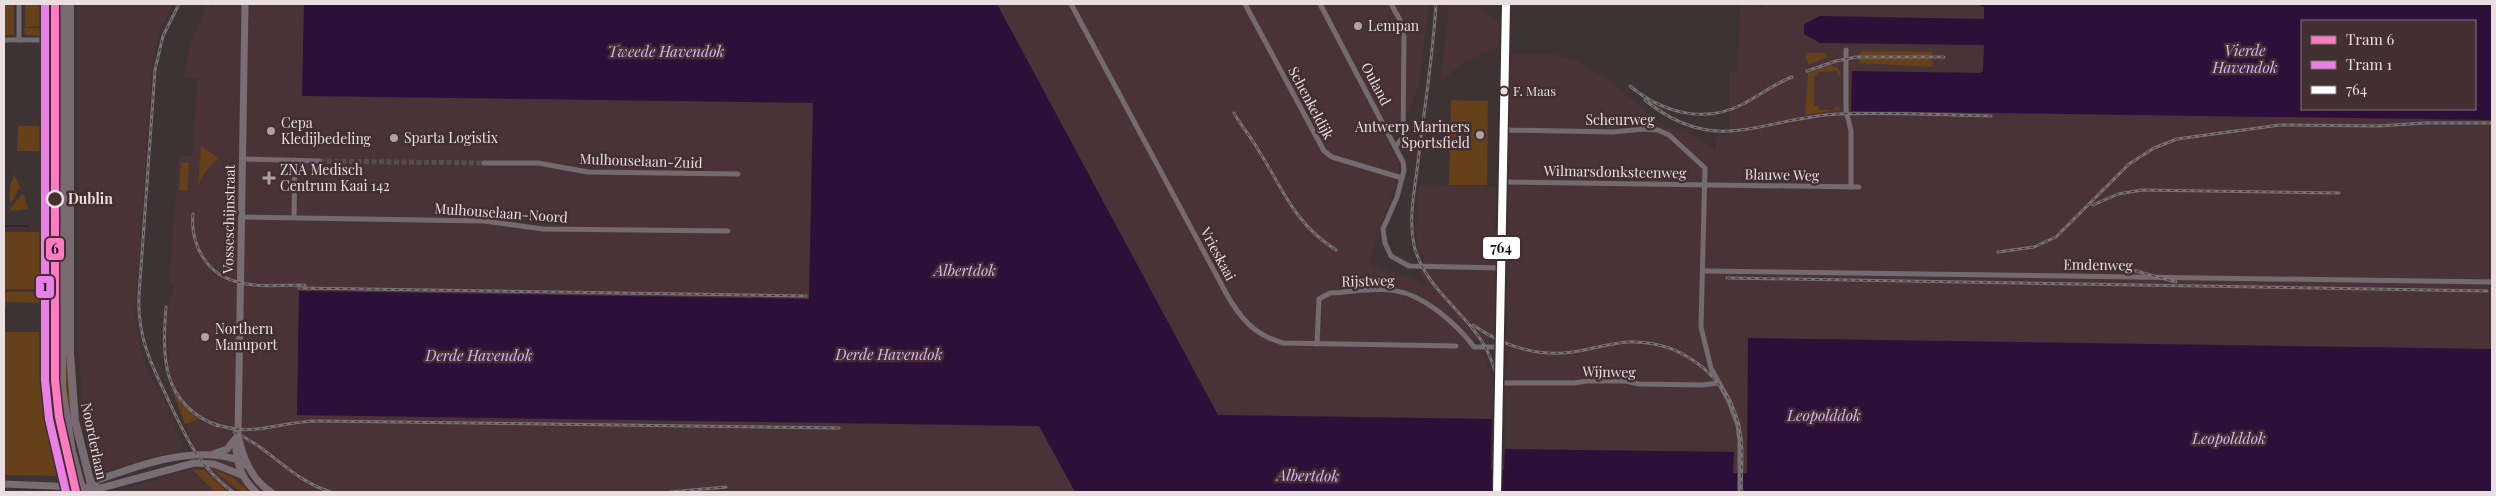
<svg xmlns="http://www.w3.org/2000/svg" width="2496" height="496" font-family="'Playfair Display',serif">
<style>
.built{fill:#4a3337}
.green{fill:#654018}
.water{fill:#2d1039;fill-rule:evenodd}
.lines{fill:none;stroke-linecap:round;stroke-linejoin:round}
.stream{stroke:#2d1039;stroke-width:1}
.street-tunnel{stroke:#574d4f;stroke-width:5;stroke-dasharray:5 2.5;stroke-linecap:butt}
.street{stroke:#746b70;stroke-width:5}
.secondary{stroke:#786d72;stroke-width:7}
.primary{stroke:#776a70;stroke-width:8}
.rail-casing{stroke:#797275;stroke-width:3}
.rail{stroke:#412f32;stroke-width:1;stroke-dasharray:4;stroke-linecap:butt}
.bus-1-casing{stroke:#412f32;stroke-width:11}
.bus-1{stroke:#fff;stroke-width:8}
.tram-1-casing{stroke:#412f32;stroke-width:11}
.tram-2-casing{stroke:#412f32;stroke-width:11}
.tram-1{stroke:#fe7ac1;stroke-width:8}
.tram-2{stroke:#ea80e6;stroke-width:8}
.poi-dot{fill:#aea2a4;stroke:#412f32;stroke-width:2}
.bus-dot{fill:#ebdee0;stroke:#412f32;stroke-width:2}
.stop-dot{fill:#412f32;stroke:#ebdee0;stroke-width:2.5}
.labels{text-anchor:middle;stroke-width:5;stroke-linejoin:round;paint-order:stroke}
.bus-label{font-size:13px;fill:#ebdee0;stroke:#412f32;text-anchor:start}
.poi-label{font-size:14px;fill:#ebdee0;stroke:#412f32;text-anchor:start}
.street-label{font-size:14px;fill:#ebdee0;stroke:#412f32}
.stop-label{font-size:14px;font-weight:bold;fill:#ebdee0;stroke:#412f32;text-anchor:start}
.water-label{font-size:15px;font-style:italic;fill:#e2b1fc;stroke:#412f32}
.line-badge{stroke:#412f32;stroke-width:2}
.pale-badge-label{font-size:14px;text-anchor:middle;font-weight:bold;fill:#111}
</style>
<rect width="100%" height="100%" fill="#3d3335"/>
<g class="built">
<path d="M 79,4 L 173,4 L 159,31 L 152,67 L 135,316 L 142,358 L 169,412 L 183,448 L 100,473 L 96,470 L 84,417 L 79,356 Z"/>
<path d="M 207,4 L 212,4 L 209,16 L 215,4 L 304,4 L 303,95 L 813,103 L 809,299 L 299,291 L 298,415 L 1039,426 L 1075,492 L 113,492 L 188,470 L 206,470 L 210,467 L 193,443 L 171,387 L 175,386 L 169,367 L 167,326 L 169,304 L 175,285 L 169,283 L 179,156 L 192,156 L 198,78 L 184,77 L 189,49 Z"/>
<path d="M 997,4 L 1429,4 L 1419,85 L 1409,110 L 1386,136 L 1398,160 L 1399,169 L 1396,185 L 1380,226 L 1369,264 L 1415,280 L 1430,288 L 1419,271 L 1428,271 L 1419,248 L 1416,234 L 1419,186 L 1496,187 L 1494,336 L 1483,341 L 1473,340 L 1479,352 L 1484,354 L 1490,371 L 1493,387 L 1492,419 L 1218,415 Z"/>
<path d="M 1449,4 L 1476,4 L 1499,24 L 1498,46 L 1462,63 L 1441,81 Z"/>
<path d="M 1765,4 L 1980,4 L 1980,6 L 1984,7 L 1984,19 L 1980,19 L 1980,44 L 1984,46 L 1983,71 L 1981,73 L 1852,71 L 1851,111 L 2492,120 L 2492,349 L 1749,338 L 1747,473 L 1733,473 L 1733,452 L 1505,449 L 1510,54 L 1553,54 L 1578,61 L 1609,80 L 1664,127 L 1684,130 L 1716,151 L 1716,137 L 1729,135 L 1729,72 L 1738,72 L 1740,6 L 1764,7 Z"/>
</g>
<g class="green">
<path d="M 4,4 L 14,5 L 14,35 L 4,35 Z"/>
<path d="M 25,4 L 46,4 L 46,26 L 25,27 Z"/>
<path d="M 24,28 L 46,28 L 46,36 L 25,35 Z"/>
<path d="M 1862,51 L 1932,52 L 1932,67 L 1860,63 L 1857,56 Z"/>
<path d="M 1808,53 L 1824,53 L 1827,57 L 1809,65 L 1805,58 Z"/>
<path d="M 56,60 L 59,60 L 59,242 L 57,242 Z"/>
<path d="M 1830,65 L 1838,68 L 1841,75 L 1837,76 L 1837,71 L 1818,72 L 1818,75 L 1814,76 L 1814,106 L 1819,106 L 1819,110 L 1834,110 L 1835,107 L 1839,107 L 1840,110 L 1805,115 L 1808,73 Z"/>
<path d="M 1451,100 L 1488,101 L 1487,185 L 1449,185 Z"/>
<path d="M 18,126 L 46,126 L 46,151 L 17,151 Z"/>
<path d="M 201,146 L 218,158 L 205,172 L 198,185 Z"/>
<path d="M 181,163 L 189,163 L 187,191 L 179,190 Z"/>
<path d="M 14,174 L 20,187 L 10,205 L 10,187 Z"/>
<path d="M 22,194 L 24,195 L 28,209 L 12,211 L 10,209 Z"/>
<path d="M 4,232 L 47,232 L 46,289 L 4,289 Z"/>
<path d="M 64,248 L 68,248 L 77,445 L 66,394 Z"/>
<path d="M 56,250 L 59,250 L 61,395 L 58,406 L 56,373 Z"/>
<path d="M 50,254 L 51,379 L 55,419 L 64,468 C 46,398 50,326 50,254 Z"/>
<path d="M 4,292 L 46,292 C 46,339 45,386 52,432 C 54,442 65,468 57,476 L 4,475 L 4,332 L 42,332 L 42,303 L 6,302 L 6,307 L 4,307 Z"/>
<path d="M 171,387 L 182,405 L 199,419 L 185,424 Z"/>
<path d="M 210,467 L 233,478 L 249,492 L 241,492 Z"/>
<path d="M 192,469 L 204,470 L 227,492 L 215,492 Z"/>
</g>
<g class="water">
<path d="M 304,4 L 997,4 L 1218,415 L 1492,419 L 1491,469 L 1504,470 L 1505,449 L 1734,452 L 1733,473 L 1747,473 L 1748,338 L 2492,349 L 2492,492 L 1075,492 L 1039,426 L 297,415 L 299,291 L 809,299 L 813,103 L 302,96 Z"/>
<path d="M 1980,4 L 2492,4 L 2492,120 L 1851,111 L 1852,71 L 1980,73 L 1983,71 L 1984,45 L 1820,43 L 1804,34 L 1804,24 L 1820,16 L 1984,19 L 1984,7 L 1980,6 ZM 2475,21 L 2475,109 L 2302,109 L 2302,21 Z"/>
</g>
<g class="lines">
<path class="stream" d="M 4,226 L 29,226"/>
<path class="street-tunnel" d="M 319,161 L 484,163"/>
<g class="street">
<path d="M 19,4 L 19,40"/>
<path d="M 1071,4 L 1226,293 C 1240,318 1254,335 1283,343 L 1456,346"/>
<path d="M 1245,4 L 1324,151 L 1332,157 L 1402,178"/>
<path d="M 1320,4 L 1403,162 L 1404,170 L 1397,197 L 1383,229 L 1385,243 L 1391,256 L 1409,266 L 1502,268"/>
<path d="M 1391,4 L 1400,20 L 1404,37 L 1403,137 L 1396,146"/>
<path d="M 4,40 L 65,40"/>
<path d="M 1846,50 L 1846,110 L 1851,131 L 1851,187"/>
<path d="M 1504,130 L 1613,132 L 1644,129 L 1658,130 L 1669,135 L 1705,168 L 1701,327 L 1711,368 L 1729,401 L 1738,425 L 1740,441 L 1740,492"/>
<path d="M 242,159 L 319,161"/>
<path d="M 484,163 L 538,163 L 588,172 L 738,174"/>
<path d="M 1504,182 L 1859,187"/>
<path d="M 241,217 L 484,221 L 543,229 L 728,231"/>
<path d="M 294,217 L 295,160"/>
<path d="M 1704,271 L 2492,282"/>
<path d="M 1317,344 L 1319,299 L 1330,293 C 1377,290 1398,281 1438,311 C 1452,322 1463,332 1474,347 L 1501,347"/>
<path d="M 1499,383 L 1574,383 L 1587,381 L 1625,381 L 1639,384 L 1703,385 L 1718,383"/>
</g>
<g class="secondary">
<path d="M 245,4 L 238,435 C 243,458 251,479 271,492"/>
<path d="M 236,440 C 235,461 241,478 256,492"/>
<path d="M 213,454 L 227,449 L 236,438"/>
<path d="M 4,484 L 101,488 L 194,463 L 214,464 L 242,475"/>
<path d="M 91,487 L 98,480 C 138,466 179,450 222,456 C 230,458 241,459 246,465"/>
<path d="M 1497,492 L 1506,4"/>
</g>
<g class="primary">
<path d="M 62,4 L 62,389 L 72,451 L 83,492"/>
<path d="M 70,4 L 70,353 L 75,421 L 93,492"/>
</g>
<g class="rail-casing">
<g id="rail">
<path d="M 179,4 L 163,36 L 155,70 L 139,296 C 137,334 150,362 166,395 C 184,433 198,467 233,492"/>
<path d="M 1436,4 C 1433,57 1424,110 1418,162 C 1415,189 1408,218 1414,245 C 1424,286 1459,307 1481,340 C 1510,384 1499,443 1499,492"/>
<path d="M 1807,71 L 1836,61 L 1856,57 L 1944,57"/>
<path d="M 1630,86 C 1661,112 1703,124 1741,105 C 1759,96 1773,84 1792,77"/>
<path d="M 1645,100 C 1716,158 1761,118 1838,114 C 1889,112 1940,115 1991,116"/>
<path d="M 1234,113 C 1241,126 1252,138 1259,151 C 1284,191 1294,223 1336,250"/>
<path d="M 2093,205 L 2118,194 L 2142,190 L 2339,193"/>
<path d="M 193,214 C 190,245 207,275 238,282 C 259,288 283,285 305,285"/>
<path d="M 1998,252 L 2034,247 L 2056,237 L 2129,164 L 2154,148 L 2177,139 L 2280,125 L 2378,126 L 2425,123 L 2492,123"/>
<path d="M 2089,262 L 2118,266 L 2176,282"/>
<path d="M 1727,278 L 2487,291"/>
<path d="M 299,288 L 806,296"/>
<path d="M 166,307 C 162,359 162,404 218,426"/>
<path d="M 1473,325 C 1503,346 1537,357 1573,352 C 1592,349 1610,343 1629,342 C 1683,340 1731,379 1740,432 C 1744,451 1741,472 1741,492"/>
<path d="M 212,423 C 252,439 279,421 318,421 L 839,428"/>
<path d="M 234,432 C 270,448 293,481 331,492"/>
<path d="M 670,492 L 726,487"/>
</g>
</g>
<use href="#rail" class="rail"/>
<g class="bus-1-casing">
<path id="bus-1" d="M 1497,492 L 1506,4"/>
</g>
<use href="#bus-1" class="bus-1"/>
<g class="tram-1-casing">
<path id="tram-1" d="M 55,4 L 55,380 L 59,417 L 76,492"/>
</g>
<g class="tram-2-casing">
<path id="tram-2" d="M 45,4 L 45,380 L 49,419 L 66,492"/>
</g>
<use href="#tram-1" class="tram-1"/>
<use href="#tram-2" class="tram-2"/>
</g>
<g class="poi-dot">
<circle cx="1358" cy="26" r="5"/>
<circle cx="271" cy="131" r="5"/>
<circle cx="1480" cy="135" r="5"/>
<circle cx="394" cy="138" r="5"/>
<path d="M266.5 170.5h5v5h5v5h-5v5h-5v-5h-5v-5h5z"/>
<circle cx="205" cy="337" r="5"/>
</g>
<circle class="bus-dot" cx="1504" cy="91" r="4.5"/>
<circle class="stop-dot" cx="55" cy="199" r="8"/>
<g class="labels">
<g class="bus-label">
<text x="1513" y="96">F. Maas</text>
</g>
<g class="poi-label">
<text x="1368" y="31">Lempan</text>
<text x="281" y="128">Cepa<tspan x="281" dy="16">Kledijbedeling</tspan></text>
<text x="1470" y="132" text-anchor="end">Antwerp Mariners<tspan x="1470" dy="16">Sportsfield</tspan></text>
<text x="404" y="143">Sparta Logistix</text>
<text x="280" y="175">ZNA Medisch<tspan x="280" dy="16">Centrum Kaai 142</tspan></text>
<text x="215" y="334">Northern<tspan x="215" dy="16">Manuport</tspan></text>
</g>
<g class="street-label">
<text transform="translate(1376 84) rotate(62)" y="5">Ouland</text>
<text transform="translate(1311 103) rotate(62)" y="5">Schenkeldijk</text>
<text x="1620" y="125">Scheurweg</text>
<text transform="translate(641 161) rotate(2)" y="5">Mulhouselaan-Zuid</text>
<text transform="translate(1615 172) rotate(1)" y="5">Wilmarsdonksteenweg</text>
<text transform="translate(1782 175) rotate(1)" y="5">Blauwe Weg</text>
<text transform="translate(501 213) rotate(4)" y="5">Mulhouselaan-Noord</text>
<text transform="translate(229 219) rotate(-89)" y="5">Vosseschijnstraat</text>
<text transform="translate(1218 254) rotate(62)" y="5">Vrieskaai</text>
<text transform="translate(2098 265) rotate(1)" y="5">Emdenweg</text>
<text transform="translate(1368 281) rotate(-1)" y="5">Rijstweg</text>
<text transform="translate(1609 372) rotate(1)" y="5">Wijnweg</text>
<text transform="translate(94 441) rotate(78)" y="5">Noorderlaan</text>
</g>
<g class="stop-label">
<text x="68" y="204">Dublin</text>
</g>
<g class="water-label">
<text x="2245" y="56">Vierde<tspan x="2245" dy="17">Havendok</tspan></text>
<text x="666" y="57">Tweede Havendok</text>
<text x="965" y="276">Albertdok</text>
<text x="889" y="360">Derde Havendok</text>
<text x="479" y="361">Derde Havendok</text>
<text x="1824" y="421">Leopolddok</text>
<text x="2229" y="444">Leopolddok</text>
<text transform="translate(1308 476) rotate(1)" y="5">Albertdok</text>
</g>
</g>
<g class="line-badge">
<rect x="1482" y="236" width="39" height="24" rx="5" fill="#fff"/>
<rect x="45" y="237" width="20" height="24" rx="5" fill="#fe7ac1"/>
<rect x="35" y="275" width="20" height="24" rx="5" fill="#ea80e6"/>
</g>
<g class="pale-badge-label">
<text x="1501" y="253">764</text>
<text x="55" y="254">6</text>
<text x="45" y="291">1</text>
</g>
<rect width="2496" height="496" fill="none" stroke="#ebdee0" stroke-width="10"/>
<rect x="2301" y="20" width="175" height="90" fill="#412f32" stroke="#857578"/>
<rect x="2311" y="36" width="25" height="8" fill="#fe7ac1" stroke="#857578"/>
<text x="2346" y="45" font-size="15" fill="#ebdee0">Tram 6</text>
<rect x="2311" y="61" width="25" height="8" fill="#ea80e6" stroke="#857578"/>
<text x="2346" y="70" font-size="15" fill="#ebdee0">Tram 1</text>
<rect x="2311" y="86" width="25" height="8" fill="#ffffff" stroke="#857578"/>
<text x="2346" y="95" font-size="15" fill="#ebdee0">764</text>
</svg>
